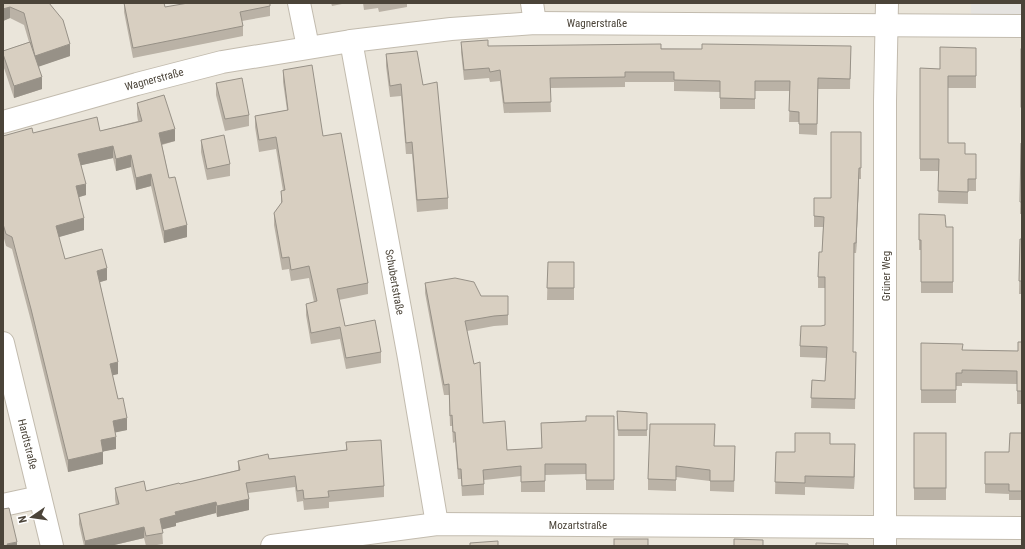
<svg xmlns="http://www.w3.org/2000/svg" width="1025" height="549" font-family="'Roboto Condensed',sans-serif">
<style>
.residential{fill:#eae5da}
.parking{fill:#e5e3e0}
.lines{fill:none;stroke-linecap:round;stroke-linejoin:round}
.street-casing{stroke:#c2bbae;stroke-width:24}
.street{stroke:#fff;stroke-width:22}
.wall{fill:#bab2a6}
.shaded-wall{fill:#979187}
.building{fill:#d8cfc1;stroke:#979187}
.labels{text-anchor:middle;stroke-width:3;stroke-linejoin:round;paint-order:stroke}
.street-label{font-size:11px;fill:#4b4439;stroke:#fff}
</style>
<rect width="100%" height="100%" fill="#f6f3ec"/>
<rect class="residential" x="3" y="3" width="1019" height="543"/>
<path class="parking" d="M 971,3 L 1022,3 L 1022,16 L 971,15 Z"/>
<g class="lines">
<g class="street-casing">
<g id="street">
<path d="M 299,3 L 308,47"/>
<path d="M 532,3 L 535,23"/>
<path d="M 351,41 L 409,358 L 437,524"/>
<path d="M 3,122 L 137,84 L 222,62 L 351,41 L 451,29 L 535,23 L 1022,26"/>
<path d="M 3,343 L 52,546"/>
<path d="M 3,505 L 40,497"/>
<path d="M 272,546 L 437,524 L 1022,528"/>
<path d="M 885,546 L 885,101 L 887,3"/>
</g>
</g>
<use href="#street" class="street"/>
</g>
<g class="wall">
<path d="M 3,3 L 49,3 L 70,56 L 39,66 L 42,89 L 14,98 L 3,65 L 3,51 L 29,42 L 24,25 L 10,18 L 3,21 Z"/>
<path d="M 124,3 L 165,7 L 270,6 L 270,16 L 242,21 L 243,26 L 243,36 L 133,58 L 124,12 Z"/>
<path d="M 331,3 L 347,3 L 332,6 Z"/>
<path d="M 363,3 L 407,3 L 407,7 L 379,12 L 378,8 L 364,10 Z"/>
<path d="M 461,42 L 488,46 L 702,49 L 851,46 L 850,89 L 818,89 L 817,135 L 799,134 L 799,122 L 789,122 L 790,91 L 755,91 L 755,109 L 720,109 L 720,92 L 674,91 L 674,82 L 625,82 L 625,87 L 550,88 L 551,112 L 504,113 L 500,81 L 490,82 L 489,78 L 464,80 L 461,52 Z"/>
<path d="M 976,48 L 976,88 L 948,88 L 948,143 L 965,154 L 976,154 L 976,191 L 968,191 L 968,204 L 938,203 L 939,171 L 920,171 L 920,68 L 940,69 Z"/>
<rect x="1021" y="49" width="1" height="69"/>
<path d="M 386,54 L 423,85 L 448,198 L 448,209 L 417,212 L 412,154 L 406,154 L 401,96 L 390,97 L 386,66 Z"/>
<path d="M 283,70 L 323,136 L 368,283 L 368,294 L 339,300 L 345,326 L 381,352 L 381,363 L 346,369 L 340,339 L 311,344 L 306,315 L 306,304 L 314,302 L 309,278 L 291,281 L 289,269 L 282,270 L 274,225 L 274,213 L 281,204 L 281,191 L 283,191 L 276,149 L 259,152 L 255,127 L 255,116 L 287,110 L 283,82 Z"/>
<path d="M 216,83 L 249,115 L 249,126 L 225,131 L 216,95 Z"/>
<path d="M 137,103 L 175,141 L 162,145 L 169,178 L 187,237 L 164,243 L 151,186 L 136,190 L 131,167 L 116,171 L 113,158 L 81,165 L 86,195 L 79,197 L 84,230 L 58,237 L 65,259 L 107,280 L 100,282 L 118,374 L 112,375 L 118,399 L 127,430 L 115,432 L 116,449 L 103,451 L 103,464 L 68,472 L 31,321 L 12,249 L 6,246 L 3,235 L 3,136 L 33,133 L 100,131 L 138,121 L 137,115 Z"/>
<path d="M 861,132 L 861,179 L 859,179 L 856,253 L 854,253 L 853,352 L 856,352 L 855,409 L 811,408 L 812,380 L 825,381 L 826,358 L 800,357 L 800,346 L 821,326 L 825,325 L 825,288 L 818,288 L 818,277 L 822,252 L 823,227 L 814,227 L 814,198 L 831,198 Z"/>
<path d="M 201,140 L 230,164 L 230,176 L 207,180 L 201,152 Z"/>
<path d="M 1021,143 L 1022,143 L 1022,214 L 1020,214 Z"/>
<path d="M 919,214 L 946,227 L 953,227 L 953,293 L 921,293 L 921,250 L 919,250 Z"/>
<path d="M 1020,239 L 1022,239 L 1022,294 L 1019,294 Z"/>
<path d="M 548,262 L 574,262 L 574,300 L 547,300 Z"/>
<path d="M 425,283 L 481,296 L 508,296 L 508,325 L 494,326 L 467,331 L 483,423 L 507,450 L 542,448 L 541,423 L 586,421 L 614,416 L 614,490 L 586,490 L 586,474 L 545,475 L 545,492 L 521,492 L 521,476 L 484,480 L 484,495 L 462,496 L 461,479 L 458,479 L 455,442 L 453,443 L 452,426 L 450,426 L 449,395 L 444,395 L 425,293 Z"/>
<path d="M 1022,342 L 1022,404 L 1017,404 L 1017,384 L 962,383 L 962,386 L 956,386 L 956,403 L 921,403 L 921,343 L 963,350 L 1018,351 Z"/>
<path d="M 617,411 L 647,413 L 647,436 L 618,436 Z"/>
<rect x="914" y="433" width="32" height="67"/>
<path d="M 1022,433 L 1022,500 L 1009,500 L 1009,494 L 985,493 L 985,452 L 1009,452 Z"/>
<path d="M 346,442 L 384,486 L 384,497 L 329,502 L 329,508 L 304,510 L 303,501 L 297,502 L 295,487 L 248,493 L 249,510 L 217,517 L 216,513 L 176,523 L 176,526 L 162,529 L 163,544 L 151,546 L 146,546 L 144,538 L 110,546 L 84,546 L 79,524 L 79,514 L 116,505 L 115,499 L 115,488 L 146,491 L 180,484 L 238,470 L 238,461 L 269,459 L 346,450 Z"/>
<path d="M 830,444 L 855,456 L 854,489 L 805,487 L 805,495 L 775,494 L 776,452 L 795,452 Z"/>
<path d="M 714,446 L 735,446 L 734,492 L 710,491 L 710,481 L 676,477 L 676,491 L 648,490 L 648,479 Z"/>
</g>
<g class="shaded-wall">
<path d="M 10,7 L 10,18 L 3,21 L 3,9 Z"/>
<path d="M 70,44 L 70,56 L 35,68 L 35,56 Z"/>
<path d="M 42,77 L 42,89 L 14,98 L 14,86 Z"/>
<path d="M 175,129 L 175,141 L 159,145 L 159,133 Z"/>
<path d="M 113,146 L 113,158 L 78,166 L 78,154 Z"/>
<path d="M 131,155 L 131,167 L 116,171 L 116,159 Z"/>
<path d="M 859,168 L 859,179 L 856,253 L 856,243 Z"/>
<path d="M 151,174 L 151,186 L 136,190 L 136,178 Z"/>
<path d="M 86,184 L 86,195 L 76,198 L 76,186 Z"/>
<path d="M 84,218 L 84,230 L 56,238 L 56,226 Z"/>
<path d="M 187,225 L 187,237 L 164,243 L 164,231 Z"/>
<path d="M 107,268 L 107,280 L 97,283 L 97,271 Z"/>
<path d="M 118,362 L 118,374 L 110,376 L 110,364 Z"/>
<path d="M 127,418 L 127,430 L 113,433 L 113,421 Z"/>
<path d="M 116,437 L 116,449 L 101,452 L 101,440 Z"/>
<path d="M 855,444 L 855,456 L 854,489 L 854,477 Z"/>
<path d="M 103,452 L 103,464 L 68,472 L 68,460 Z"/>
<path d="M 249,499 L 249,510 L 217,517 L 217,506 Z"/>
<path d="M 216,502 L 216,513 L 176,523 L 176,526 L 160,530 L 160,519 L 175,512 Z"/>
<path d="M 144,527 L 144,538 L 110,546 L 85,546 L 85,541 Z"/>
<path d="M 17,542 L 17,546 L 7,546 L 7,544 Z"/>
</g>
<g class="building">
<path d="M 3,3 L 49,3 L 63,20 L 70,44 L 35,56 L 24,13 L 10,7 L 3,9 Z"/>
<path d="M 124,3 L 164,3 L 165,7 L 188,3 L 270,3 L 270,6 L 240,12 L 243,26 L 133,48 Z"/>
<path d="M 488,40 L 488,46 L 661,44 L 661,49 L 702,49 L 702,44 L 851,46 L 850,79 L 818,78 L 817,124 L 799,124 L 799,112 L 789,111 L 790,81 L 755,81 L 755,99 L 720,98 L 720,81 L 674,80 L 674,72 L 625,72 L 625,77 L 550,78 L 551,102 L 504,103 L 500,70 L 490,72 L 489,68 L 464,70 L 461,42 Z"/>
<path d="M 30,42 L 42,77 L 14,86 L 3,54 L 3,51 Z"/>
<path d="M 940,47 L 976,48 L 976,76 L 948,76 L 948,143 L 965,143 L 965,154 L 976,154 L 976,179 L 968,179 L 968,192 L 938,191 L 939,159 L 920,159 L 920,68 L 940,69 Z"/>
<rect x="1021" y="49" width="1" height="58"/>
<path d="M 417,51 L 423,85 L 437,82 L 448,198 L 417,200 L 412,142 L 406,143 L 401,84 L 390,86 L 386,54 Z"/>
<path d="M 312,65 L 323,136 L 341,133 L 368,283 L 337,289 L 345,326 L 375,320 L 381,352 L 346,358 L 340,327 L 311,333 L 306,304 L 317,301 L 309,266 L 291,270 L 289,257 L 282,258 L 274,213 L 282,202 L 281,191 L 285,190 L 276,137 L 259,140 L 255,116 L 288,110 L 283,70 Z"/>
<path d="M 242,78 L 249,115 L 225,119 L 216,83 Z"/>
<path d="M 164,95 L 175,129 L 159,133 L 169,178 L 175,177 L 187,225 L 164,231 L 151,174 L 136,178 L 131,155 L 116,159 L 113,146 L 78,154 L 86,184 L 76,186 L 84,218 L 56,226 L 65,259 L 102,249 L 107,268 L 97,271 L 118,362 L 110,364 L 118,399 L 123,398 L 127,418 L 113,421 L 116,437 L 101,440 L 103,452 L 68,460 L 31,309 L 12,237 L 6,234 L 3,224 L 3,136 L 32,128 L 33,133 L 97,117 L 100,131 L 142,121 L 137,103 Z"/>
<path d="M 831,132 L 861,132 L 861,168 L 859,168 L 856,243 L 854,243 L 853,352 L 856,352 L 855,399 L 811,398 L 812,380 L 825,381 L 827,347 L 800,346 L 801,326 L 821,326 L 825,325 L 825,277 L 818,277 L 819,252 L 822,252 L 824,217 L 814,216 L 814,198 L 831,198 Z"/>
<path d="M 224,135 L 230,164 L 207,169 L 201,140 Z"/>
<path d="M 1021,143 L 1022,143 L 1022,202 L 1020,202 Z"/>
<path d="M 919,214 L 945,215 L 946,227 L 953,227 L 953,282 L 921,282 L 921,240 L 919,240 Z"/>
<path d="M 1020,239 L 1022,239 L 1022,281 L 1019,281 Z"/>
<path d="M 548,262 L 574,262 L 574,288 L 547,288 Z"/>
<path d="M 455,278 L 474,282 L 481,296 L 508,296 L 508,315 L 494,316 L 465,321 L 474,364 L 480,362 L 483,423 L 505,421 L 507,450 L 542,448 L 541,423 L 586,421 L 586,416 L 614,416 L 614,480 L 586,480 L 586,464 L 545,464 L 545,481 L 521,482 L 521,466 L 483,470 L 484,484 L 462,486 L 461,469 L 458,469 L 455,432 L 453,432 L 452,415 L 450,416 L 449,384 L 444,385 L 425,283 Z"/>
<path d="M 1018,342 L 1022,342 L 1022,391 L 1017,391 L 1017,371 L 962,370 L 962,373 L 956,373 L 956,390 L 921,390 L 921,343 L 963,344 L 962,350 L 1018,351 Z"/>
<path d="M 617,411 L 647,413 L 647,430 L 618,430 Z"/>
<path d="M 650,424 L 715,424 L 714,446 L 735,446 L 734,481 L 710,481 L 710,470 L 676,466 L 676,480 L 648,479 Z"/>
<path d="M 795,433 L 830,433 L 830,444 L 855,444 L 854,477 L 805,476 L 805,483 L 775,482 L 776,452 L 795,452 Z"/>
<rect x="914" y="433" width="32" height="55"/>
<path d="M 1010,433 L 1022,433 L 1022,491 L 1009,491 L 1009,484 L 985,484 L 985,452 L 1009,452 Z"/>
<path d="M 381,440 L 384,486 L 328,491 L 329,497 L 304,499 L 303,490 L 297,491 L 295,476 L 246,483 L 249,499 L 217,506 L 216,502 L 175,512 L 176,515 L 160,519 L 163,533 L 146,536 L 144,527 L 85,541 L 79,514 L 119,504 L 115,488 L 144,481 L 146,491 L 179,483 L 180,484 L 240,470 L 238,461 L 268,454 L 269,459 L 347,450 L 346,442 Z"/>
<path d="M 9,508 L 17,542 L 7,544 L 8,546 L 3,546 L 3,509 Z"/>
<rect x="614" y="539" width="34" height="7"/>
<path d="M 734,539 L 763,540 L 763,546 L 734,546 Z"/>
<path d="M 498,541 L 498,546 L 470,546 L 470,543 Z"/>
<path d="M 816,543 L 848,544 L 848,546 L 816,546 Z"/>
</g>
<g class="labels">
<g class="street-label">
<text x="597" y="27">Wagnerstraße</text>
<text transform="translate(154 79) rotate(-15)" y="4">Wagnerstraße</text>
<text transform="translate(886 276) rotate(-90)" y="4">Grüner Weg</text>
<text transform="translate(395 282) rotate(80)" y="4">Schubertstraße</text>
<text transform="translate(28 444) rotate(76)" y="4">Hardtstraße</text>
<text x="578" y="529">Mozartstraße</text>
</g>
</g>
<rect width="1025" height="549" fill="none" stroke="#4b4439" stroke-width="8"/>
<g transform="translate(32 517) rotate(257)" stroke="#ffffff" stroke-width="3" paint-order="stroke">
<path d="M0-3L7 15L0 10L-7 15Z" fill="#4b4439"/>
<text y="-6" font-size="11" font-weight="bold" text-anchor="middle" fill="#4b4439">N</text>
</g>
</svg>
